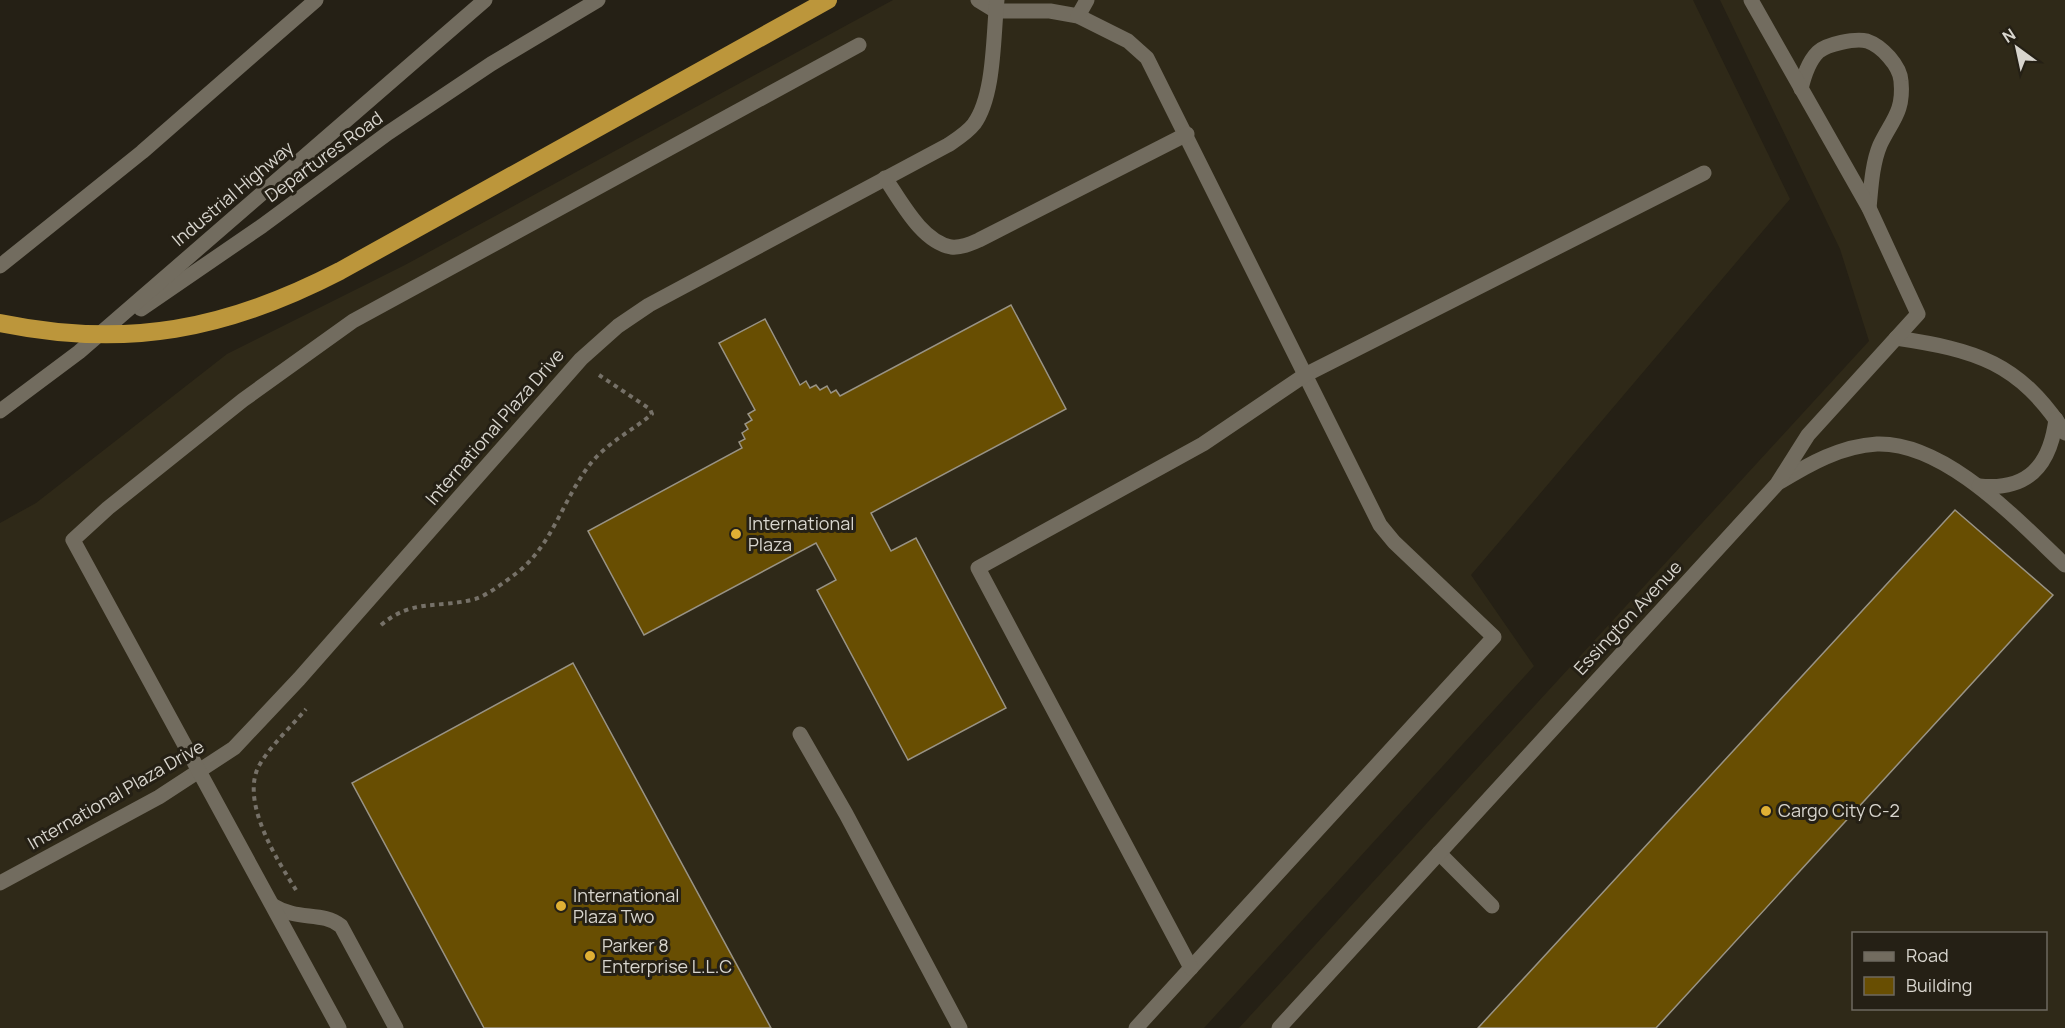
<svg xmlns="http://www.w3.org/2000/svg" width="2065" height="1028" font-family="Manrope,sans-serif">
<style>
.built{fill:#2f2918;fill-rule:evenodd}
.building{fill:#684e02;stroke:#999385;stroke-width:1.5}
.lines{fill:none;stroke-linecap:round;stroke-linejoin:round}
.path{stroke:#767168;stroke-width:4;stroke-dasharray:4.5 4.5;stroke-linecap:butt}
.minor{stroke:#726c5f;stroke-width:15}
.highway{stroke:#bc963b;stroke-width:18}
.poi-dot{fill:#e0b034;stroke:#252015;stroke-width:2}
.labels{text-anchor:middle;stroke-width:6;stroke-linejoin:round;paint-order:stroke}
.street-label{font-size:18px;fill:#d8d5ce;stroke:#252015}
.poi-label{font-size:18px;fill:#d8d5ce;stroke:#252015;text-anchor:start}
</style>
<rect width="100%" height="100%" fill="#252015"/>
<g class="built">
<path d="M 893,0 L 1693,0 L 1790,199 L 1471,575 L 1534,666 L 1204,1028 L 0,1028 L 0,523 L 36,503 L 227,354 L 405,265 Z"/>
<path d="M 1720,0 L 2065,0 L 2065,1028 L 1239,1028 L 1869,341 L 1840,249 ZM 1854,934 L 2046,934 L 2046,1008 L 1854,1008 Z"/>
</g>
<g class="building">
<path d="M 1011,305 L 1066,409 L 871,513 L 891,551 L 916,538 L 1006,708 L 908,760 L 817,590 L 836,580 L 816,543 L 644,635 L 588,531 L 742,448 L 739,442 L 745,439 L 742,433 L 748,429 L 745,424 L 752,420 L 748,414 L 755,410 L 719,343 L 765,319 L 800,385 L 806,381 L 810,388 L 816,385 L 820,390 L 827,386 L 831,393 L 836,390 L 840,396 Z"/>
<path d="M 1955,510 L 2053,595 L 1656,1028 L 1478,1028 Z"/>
<path d="M 573,663 L 771,1028 L 484,1028 L 352,783 Z"/>
</g>
<g class="lines">
<g class="path">
<path d="M 381,625 C 413,598 438,609 475,599 C 488,595 503,583 514,575 C 552,548 563,498 591,463 C 608,442 632,431 652,414 L 650,409 L 599,375"/>
<path d="M 296,890 C 277,860 243,806 257,770 C 265,751 292,726 306,709"/>
</g>
<g class="minor">
<path d="M 978,0 L 996,11"/>
<path d="M 996,11 L 1050,11 L 1078,16 L 1128,41 L 1147,58 L 1380,525 L 1394,542 L 1494,637 L 1136,1028"/>
<path d="M 1078,16 L 1087,0"/>
<path d="M 1801,89 C 1804,76 1808,62 1818,52 C 1827,44 1855,38 1867,41 C 1882,46 1900,66 1901,81 C 1904,112 1892,120 1880,145 C 1872,164 1871,188 1869,208"/>
<path d="M 885,178 C 901,201 921,241 951,247 C 961,248 970,244 979,240 L 1187,134"/>
<path d="M 0,266 L 142,152 L 316,0"/>
<path d="M 141,309 L 262,226 L 388,133 L 491,64 L 598,0"/>
<path d="M 1896,338 C 1976,350 2019,362 2065,433"/>
<path d="M 0,411 L 79,352 L 485,0"/>
<path d="M 1780,482 C 1809,464 1841,446 1877,444 C 1946,442 2018,521 2065,565"/>
<path d="M 1979,486 C 2028,491 2050,466 2056,419"/>
<path d="M 800,734 L 846,814 L 960,1028"/>
<path d="M 1439,853 L 1492,906"/>
<path d="M 0,883 L 159,797 L 234,748 L 299,679 L 581,359 L 618,326 L 649,305 L 948,145 C 957,139 967,133 974,124 C 995,95 993,35 997,0"/>
<path d="M 274,906 C 298,921 322,911 341,926 L 396,1028"/>
<path d="M 1191,968 L 978,568 L 1203,444 L 1305,375 L 1704,173"/>
<path d="M 339,1028 L 73,540 L 108,508 L 243,400 L 353,321 L 859,45"/>
<path d="M 1279,1028 L 1777,484 L 1808,435 L 1918,314 L 1869,208 L 1751,0"/>
</g>
<path class="highway" d="M 0,323 C 127,349 226,330 340,271 L 828,0"/>
</g>
<g class="poi-dot">
<circle cx="736" cy="534" r="6"/>
<circle cx="1766" cy="811" r="6"/>
<circle cx="561" cy="906" r="6"/>
<circle cx="590" cy="956" r="6"/>
</g>
<g class="labels">
<g class="street-label">
<text transform="translate(324 157) rotate(-36)" y="6">Departures Road</text>
<text transform="translate(233 194) rotate(-40)" y="6">Industrial Highway</text>
<text transform="translate(495 427) rotate(-49)" y="6">International Plaza Drive</text>
<text transform="translate(1628 618) rotate(-47)" y="6">Essington Avenue</text>
<text transform="translate(116 795) rotate(-30)" y="6">International Plaza Drive</text>
</g>
<g class="poi-label">
<text x="748" y="530">International<tspan x="748" dy="21">Plaza</tspan></text>
<text x="1778" y="817">Cargo City C-2</text>
<text x="573" y="902">International<tspan x="573" dy="21">Plaza Two</tspan></text>
<text x="602" y="952">Parker 8<tspan x="602" dy="21">Enterprise L.L.C</tspan></text>
</g>
</g>
<rect x="1852" y="932" width="195" height="78" fill="#252015" stroke="#6d685f" stroke-width="1.5"/>
<rect x="1864" y="952" width="30" height="9" fill="#726c5f" stroke="#6d685f" stroke-width="1.5"/>
<text x="1906" y="962" font-size="18" fill="#d8d5ce">Road</text>
<rect x="1864" y="977" width="30" height="18" fill="#684e02" stroke="#6d685f" stroke-width="1.5"/>
<text x="1906" y="992" font-size="18" fill="#d8d5ce">Building</text>
<g transform="translate(2017 48) rotate(327)" stroke="#252015" stroke-width="4.5" paint-order="stroke">
<path d="M0-4.5L10 22L0 15L-10 22Z" fill="#d8d5ce"/>
<text y="-9" font-size="16" font-weight="bold" text-anchor="middle" fill="#d8d5ce">N</text>
</g>
</svg>
